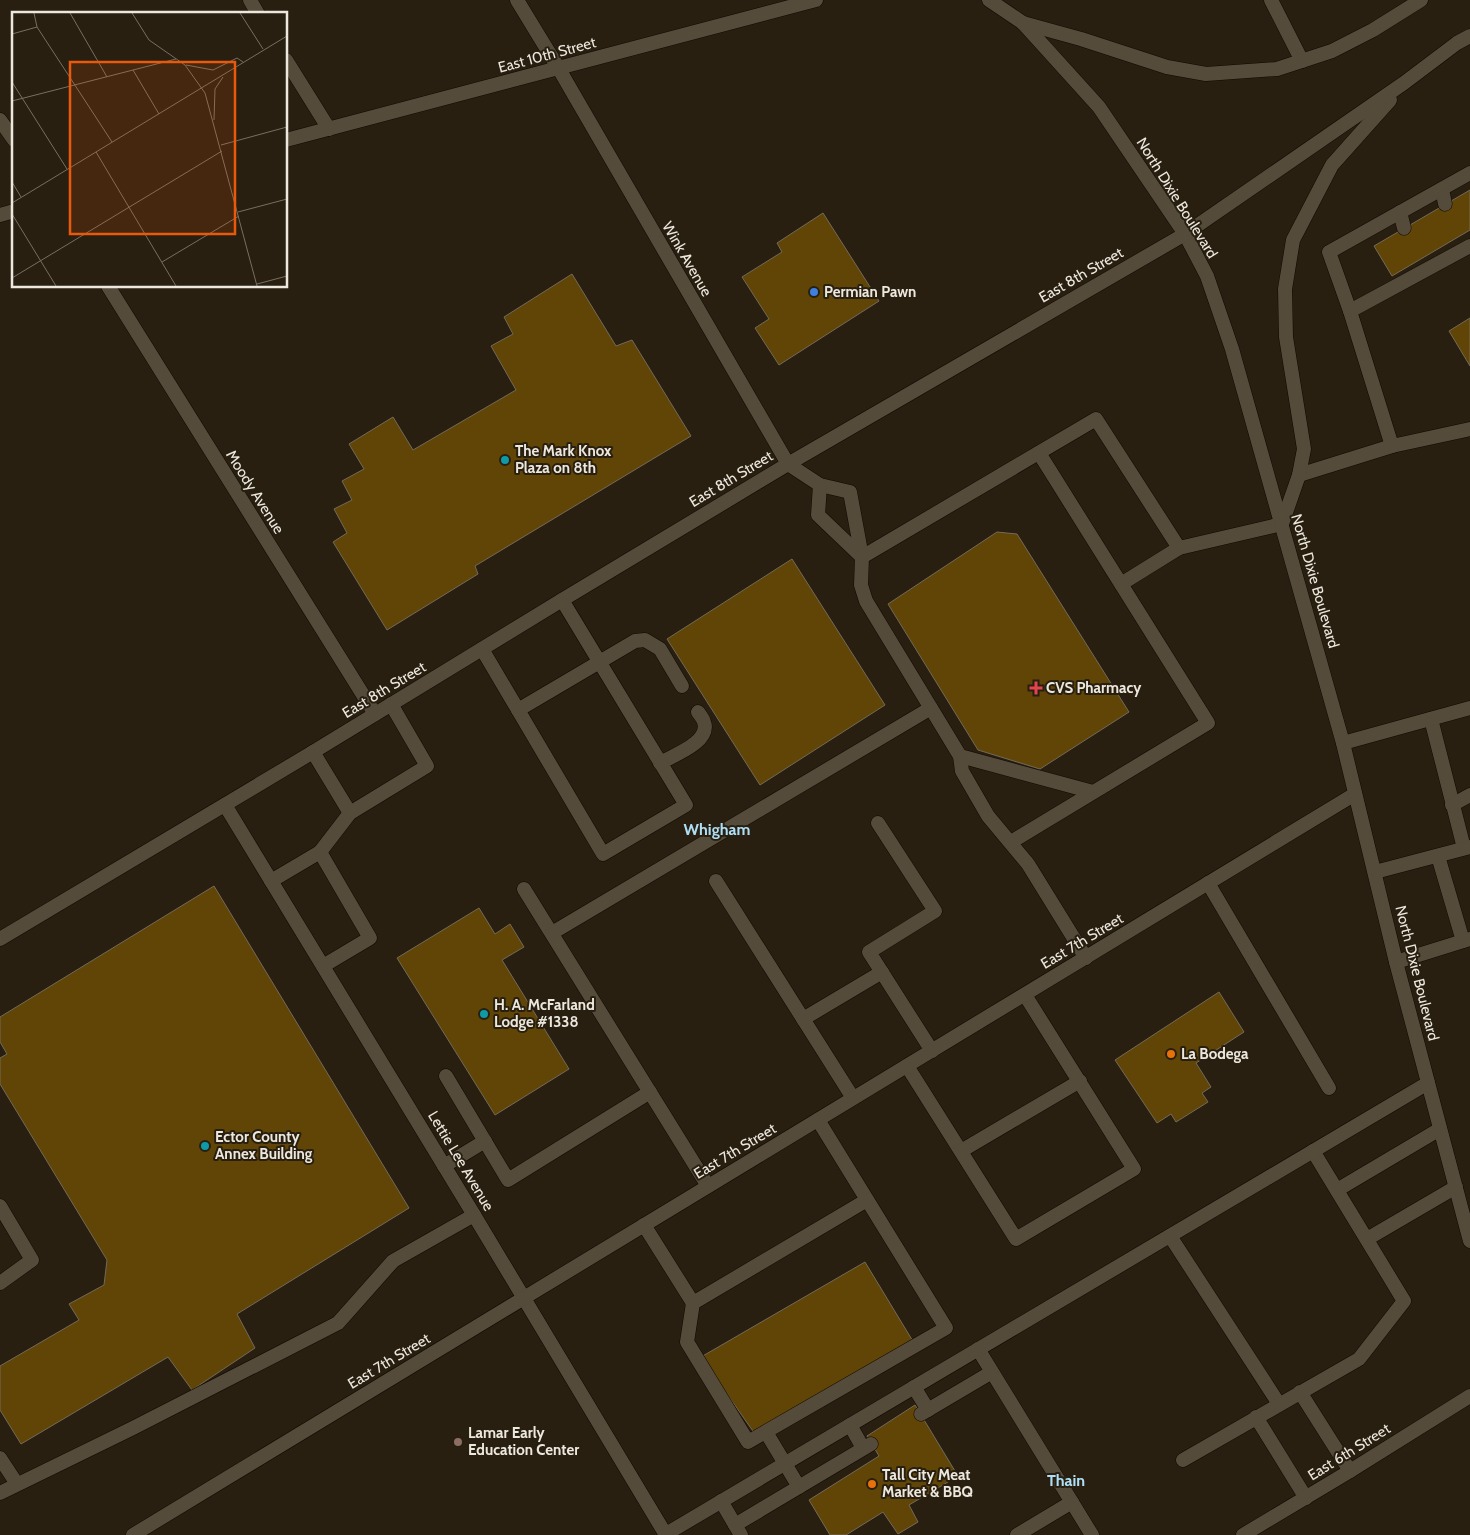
<svg xmlns="http://www.w3.org/2000/svg" width="1470" height="1535" font-family="Cabin,sans-serif">
<style>
.building{fill:#604507;stroke:#746a59}
.lines{fill:none;stroke-linecap:round;stroke-linejoin:round}
.service-casing{stroke:#100900;stroke-width:15}
.minor-casing{stroke:#100900;stroke-width:15}
.tertiary-casing{stroke:#100900;stroke-width:15}
.secondary-casing{stroke:#100900;stroke-width:15}
.service{stroke:#544b3b;stroke-width:14}
.minor{stroke:#544b3b;stroke-width:14}
.tertiary{stroke:#544b3b;stroke-width:14}
.secondary{stroke:#544b3b;stroke-width:14}
.shop-dot{fill:#3f7fe0;stroke:#281f10;stroke-width:2}
.culture-dot{fill:#0f9aa8;stroke:#281f10;stroke-width:2}
.health-dot{fill:#e0444e;stroke:#281f10;stroke-width:2}
.food-dot{fill:#e8710a;stroke:#281f10;stroke-width:2}
.education-dot{fill:#8d6e63;stroke:#281f10;stroke-width:2}
.labels{text-anchor:middle;stroke-width:4;stroke-linejoin:round;paint-order:stroke}
.street-label{font-size:15px;fill:#ede8de;stroke:#281f10}
.poi-label{font-size:15px;font-weight:bold;fill:#ede8de;stroke:#281f10;text-anchor:start}
.neighbourhood-label{font-size:16px;font-weight:bold;fill:#aedff6;stroke:#281f10}
.inset-road{fill:none;stroke:#776f62;stroke-width:1}
.view{fill:#e8590c;fill-opacity:0.15;stroke:#e8590c;stroke-width:2.5}
.inset-edge{fill:none;stroke:#ede8de;stroke-width:2.5}
</style>
<rect width="100%" height="100%" fill="#281f10"/>
<g class="building">
<path d="M 1470,190 L 1470,230 L 1392,276 L 1374,246 Z"/>
<path d="M 823,213 L 879,301 L 779,365 L 755,328 L 769,319 L 742,277 L 782,252 L 777,243 Z"/>
<path d="M 572,274 L 616,346 L 632,340 L 691,436 L 475,566 L 478,574 L 387,630 L 333,542 L 347,533 L 334,509 L 352,500 L 342,481 L 364,469 L 349,444 L 393,417 L 413,450 L 516,390 L 491,346 L 513,334 L 504,317 Z"/>
<path d="M 1470,318 L 1470,366 L 1449,331 Z"/>
<path d="M 997,532 L 1017,534 L 1129,712 L 1040,769 L 978,750 L 888,604 Z"/>
<path d="M 792,559 L 885,705 L 760,785 L 667,639 Z"/>
<path d="M 214,886 L 409,1208 L 237,1314 L 255,1348 L 192,1390 L 168,1357 L 21,1444 L 0,1410 L 0,1366 L 79,1320 L 69,1304 L 104,1285 L 107,1260 L 0,1084 L 0,1058 L 7,1054 L 0,1042 L 0,1017 Z"/>
<path d="M 479,908 L 495,934 L 510,924 L 524,947 L 502,960 L 569,1069 L 495,1115 L 397,958 Z"/>
<path d="M 1219,992 L 1244,1032 L 1196,1063 L 1211,1087 L 1202,1093 L 1208,1102 L 1176,1122 L 1171,1114 L 1157,1123 L 1115,1060 Z"/>
<path d="M 865,1262 L 914,1343 L 755,1434 L 701,1357 Z"/>
<path d="M 915,1405 L 958,1476 L 909,1505 L 918,1522 L 898,1534 L 883,1512 L 846,1535 L 830,1535 L 809,1500 L 879,1456 L 867,1436 Z"/>
</g>
<g class="lines">
<g class="service-casing">
<g id="service">
<path d="M 517,0 L 559,69"/>
<path d="M 1271,0 L 1302,61"/>
<path d="M 1442,189 L 1445,204"/>
<path d="M 1400,212 L 1404,228"/>
<path d="M 1470,246 L 1350,311 L 1392,446 L 1470,429"/>
<path d="M 1350,311 L 1329,252 L 1470,173"/>
<path d="M 788,464 L 820,485 L 850,492 L 862,557 L 861,585 L 866,601 L 960,756 L 962,771 L 988,816 L 1028,864 L 1086,958"/>
<path d="M 1299,475 L 1392,446"/>
<path d="M 820,485 L 818,515 L 862,557"/>
<path d="M 862,557 L 1096,419 L 1179,548 L 1282,524"/>
<path d="M 1121,584 L 1179,548"/>
<path d="M 482,649 L 603,854 L 686,805 L 562,600"/>
<path d="M 518,710 L 635,641 L 645,640 L 660,649 L 682,686"/>
<path d="M 1431,719 L 1464,848"/>
<path d="M 313,752 L 350,813"/>
<path d="M 960,756 L 1093,792"/>
<path d="M 660,763 C 674,755 711,742 704,722 C 703,718 700,715 698,712"/>
<path d="M 1452,805 L 1470,795"/>
<path d="M 878,823 L 935,911 L 869,952 L 932,1051"/>
<path d="M 1011,842 L 1208,723 L 1039,453"/>
<path d="M 320,852 L 370,938 L 323,966"/>
<path d="M 1438,856 L 1463,941"/>
<path d="M 1375,872 L 1470,847"/>
<path d="M 271,881 L 320,852 L 350,813 L 427,766 L 391,704"/>
<path d="M 716,881 L 853,1098"/>
<path d="M 1208,883 L 1329,1088"/>
<path d="M 524,889 L 708,1186"/>
<path d="M 552,933 L 931,708"/>
<path d="M 1396,962 L 1470,939"/>
<path d="M 803,1019 L 882,972"/>
<path d="M 907,1066 L 1016,1239 L 1134,1169 L 1025,995"/>
<path d="M 446,1076 L 508,1180 L 650,1092"/>
<path d="M 818,1120 L 946,1328 L 748,1442 L 687,1342 L 693,1303 L 867,1200"/>
<path d="M 961,1151 L 1080,1081"/>
<path d="M 444,1166 L 485,1141"/>
<path d="M 1337,1190 L 1440,1129"/>
<path d="M 0,1206 L 32,1260 L 0,1283"/>
<path d="M 644,1225 L 693,1303"/>
<path d="M 1170,1236 L 1279,1404"/>
<path d="M 1367,1239 L 1456,1187"/>
<path d="M 978,1349 L 1092,1535"/>
<path d="M 914,1387 L 928,1410"/>
<path d="M 1300,1392 L 1350,1471"/>
<path d="M 921,1414 L 992,1372"/>
<path d="M 1256,1417 L 1306,1498"/>
<path d="M 850,1425 L 863,1448"/>
<path d="M 766,1432 L 799,1487"/>
<path d="M 0,1458 L 17,1484"/>
<path d="M 1183,1460 L 1359,1359 L 1404,1301 L 1313,1151"/>
<path d="M 0,1493 L 133,1428 L 338,1323 L 393,1261 L 474,1215"/>
<path d="M 721,1501 L 741,1535"/>
<path d="M 735,1525 L 871,1444"/>
<path d="M 666,1534 L 1428,1083"/>
<path d="M 1017,1535 L 1072,1502"/>
</g>
</g>
<g class="minor-casing">
<g id="minor">
<path d="M 250,0 L 258,14"/>
<path d="M 286,60 L 329,129"/>
<path d="M 559,69 L 788,464"/>
<path d="M 0,120 L 14,140"/>
<path d="M 108,286 L 375,714"/>
<path d="M 225,805 L 474,1215 L 666,1535"/>
<path d="M 1243,1535 L 1350,1471 L 1470,1396"/>
</g>
</g>
<g class="tertiary-casing">
<g id="tertiary">
<path d="M 286,140 L 816,0"/>
<path d="M 0,215 L 14,211"/>
<path d="M 1343,743 L 1470,708"/>
<path d="M 133,1535 L 1355,794"/>
</g>
</g>
<g class="secondary-casing">
<g id="secondary">
<path d="M 989,0 L 1023,23 L 1099,107 L 1185,234 L 1207,276 L 1232,349 L 1343,743 L 1396,962 L 1470,1241"/>
<path d="M 1023,23 L 1081,39 L 1167,67 L 1206,74 L 1277,69 L 1332,51 L 1373,30 L 1421,0"/>
<path d="M 1282,524 L 1299,475 L 1304,449 L 1286,337 L 1285,289 L 1293,240 L 1332,165 L 1390,100"/>
<path d="M 0,939 L 313,752 L 562,600 L 788,464 L 1185,234 L 1404,83 L 1457,43 L 1470,36"/>
</g>
</g>
<use href="#service" class="service"/>
<use href="#minor" class="minor"/>
<use href="#tertiary" class="tertiary"/>
<use href="#secondary" class="secondary"/>
</g>
<circle class="shop-dot" cx="814" cy="292" r="5"/>
<g class="culture-dot">
<circle cx="505" cy="460" r="5"/>
<circle cx="484" cy="1014" r="5"/>
<circle cx="205" cy="1146" r="5"/>
</g>
<path class="health-dot" d="M1033.5 680.5h5v5h5v5h-5v5h-5v-5h-5v-5h5z"/>
<g class="food-dot">
<circle cx="1171" cy="1054" r="5"/>
<circle cx="872" cy="1484" r="5"/>
</g>
<circle class="education-dot" cx="458" cy="1442" r="5"/>
<g class="labels">
<g class="street-label">
<text transform="translate(547 55) rotate(-15)" y="5">East 10th Street</text>
<text transform="translate(1177 198) rotate(58)" y="5">North Dixie Boulevard</text>
<text transform="translate(687 259) rotate(60)" y="5">Wink Avenue</text>
<text transform="translate(1081 275) rotate(-30)" y="5">East 8th Street</text>
<text transform="translate(731 479) rotate(-31)" y="5">East 8th Street</text>
<text transform="translate(255 492) rotate(58)" y="5">Moody Avenue</text>
<text transform="translate(1315 581) rotate(74)" y="5">North Dixie Boulevard</text>
<text transform="translate(384 690) rotate(-31)" y="5">East 8th Street</text>
<text transform="translate(1082 941) rotate(-31)" y="5">East 7th Street</text>
<text transform="translate(1417 973) rotate(76)" y="5">North Dixie Boulevard</text>
<text transform="translate(735 1151) rotate(-31)" y="5">East 7th Street</text>
<text transform="translate(461 1161) rotate(59)" y="5">Lettie Lee Avenue</text>
<text transform="translate(389 1361) rotate(-31)" y="5">East 7th Street</text>
<text transform="translate(1349 1452) rotate(-32)" y="5">East 6th Street</text>
</g>
<g class="poi-label">
<text x="824" y="297">Permian Pawn</text>
<text x="515" y="456">The Mark Knox<tspan x="515" dy="17">Plaza on 8th</tspan></text>
<text x="1046" y="693">CVS Pharmacy</text>
<text x="494" y="1010">H. A. McFarland<tspan x="494" dy="17">Lodge #1338</tspan></text>
<text x="1181" y="1059">La Bodega</text>
<text x="215" y="1142">Ector County<tspan x="215" dy="17">Annex Building</tspan></text>
<text x="468" y="1438">Lamar Early<tspan x="468" dy="17">Education Center</tspan></text>
<text x="882" y="1480">Tall City Meat<tspan x="882" dy="17">Market &amp; BBQ</tspan></text>
</g>
<g class="neighbourhood-label">
<text x="717" y="835">Whigham</text>
<text x="1066" y="1486">Thain</text>
</g>
</g>
<g transform="translate(12 12)">
<rect width="275" height="275" fill="#281f10"/>
<path class="inset-road" d="M 22,1 L 25,15 L 100,130M 58,1 L 95,65M 120,1 L 137,28 L 173,53 L 193,81 L 245,274M 228,1 L 251,37M 0,22 L 25,15M 174,53 L 201,58 L 225,46 L 231,50M 121,58 L 147,102M 0,70 L 55,157M 0,89 L 164,47M 202,108 L 203,77 L 211,65M 209,133 L 275,115M 84,140 L 164,274M 0,170 L 9,185M 0,191 L 275,24M 226,200 L 275,187M 0,202 L 44,274M 150,250 L 227,204M 0,266 L 210,139M 245,272 L 275,264"/>
<path class="view" d="M 58,50 L 223,50 L 223,222 L 58,222 Z"/>
<rect width="275" height="275" class="inset-edge"/>
</g>
</svg>
